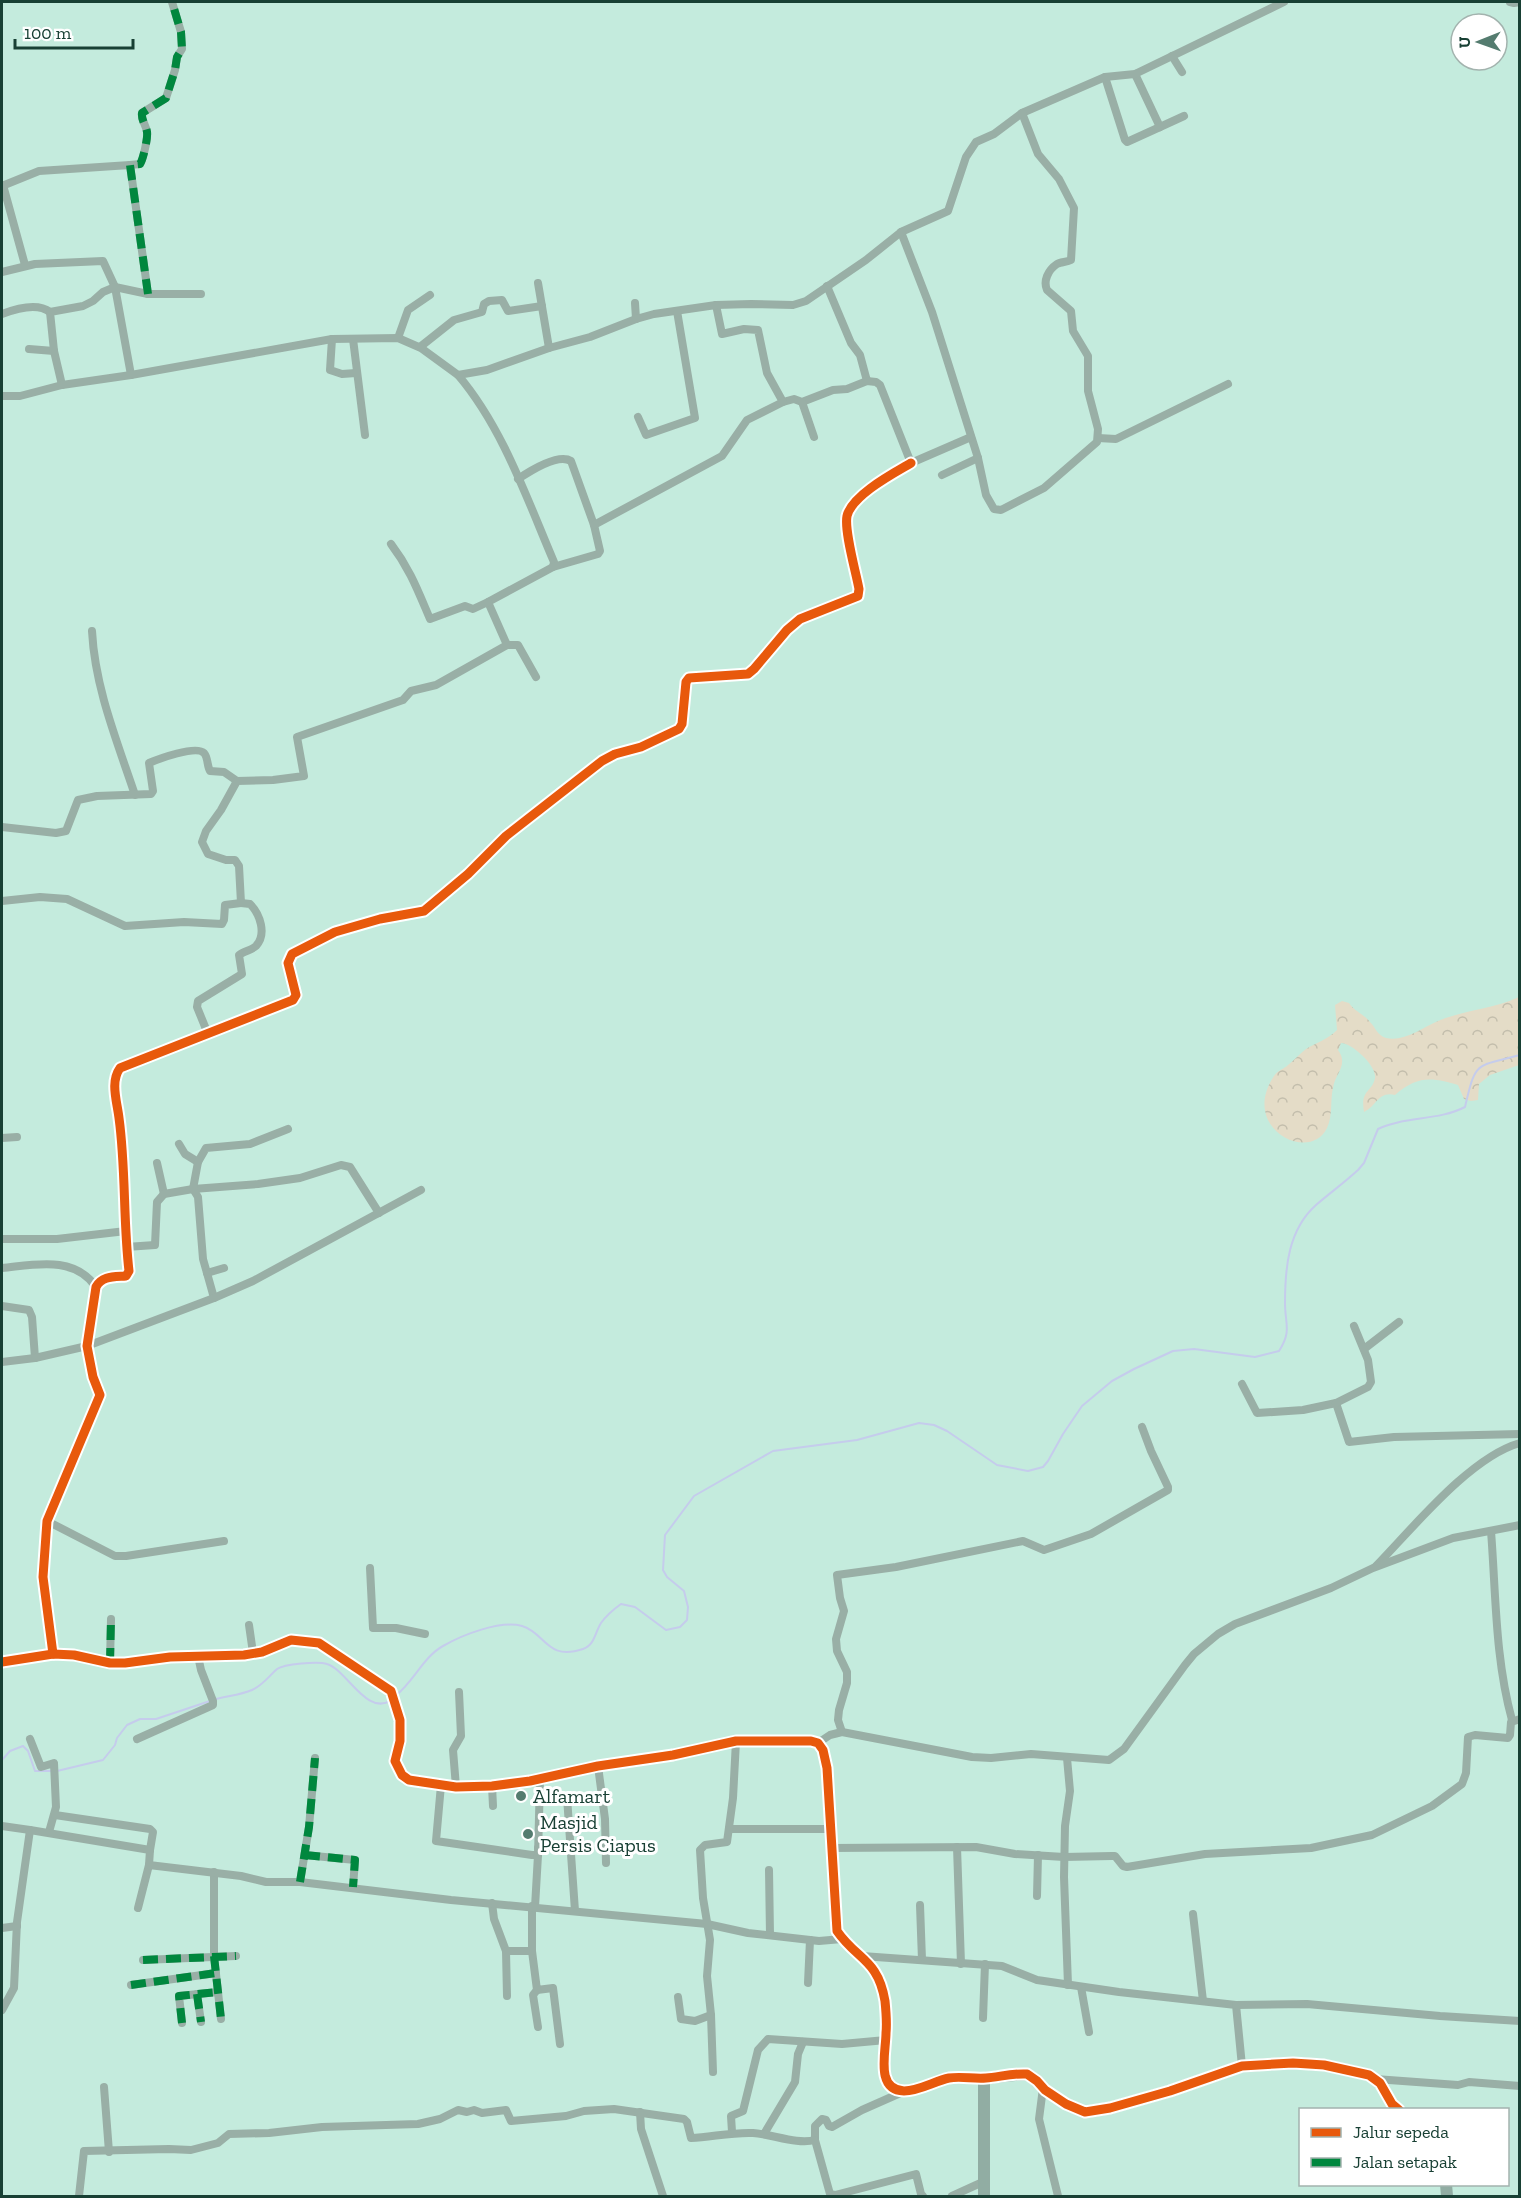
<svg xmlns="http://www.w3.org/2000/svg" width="1521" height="2198" font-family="'Zilla Slab',serif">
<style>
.forest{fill:url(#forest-crowns)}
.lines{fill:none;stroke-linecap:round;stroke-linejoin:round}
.stream{stroke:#c5ccec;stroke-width:2}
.street{stroke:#99afa6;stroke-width:8}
.secondary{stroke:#91ada3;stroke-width:12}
.quiet{stroke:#00873e;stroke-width:8;stroke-dasharray:15 8;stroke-linecap:butt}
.cycleway-casing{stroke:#fff;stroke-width:13}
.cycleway{stroke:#e8590c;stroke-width:9}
.poi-dot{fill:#547c6f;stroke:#fff;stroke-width:2}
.labels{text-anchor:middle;stroke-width:6;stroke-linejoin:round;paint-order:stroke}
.poi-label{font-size:20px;fill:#184034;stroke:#fff;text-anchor:start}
</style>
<defs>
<pattern id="forest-crowns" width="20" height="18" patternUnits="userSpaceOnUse" patternTransform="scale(1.5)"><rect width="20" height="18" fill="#e4dcc7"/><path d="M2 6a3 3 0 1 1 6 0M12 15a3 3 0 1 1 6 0" fill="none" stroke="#c3beac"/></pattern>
</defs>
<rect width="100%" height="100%" fill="#c4ebdd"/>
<path class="forest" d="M 1519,997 L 1519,1065 L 1490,1075 L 1479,1084 L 1478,1100 L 1471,1101 L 1464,1099 L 1458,1085 C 1431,1077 1417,1076 1395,1095 C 1378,1091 1377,1106 1364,1112 C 1360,1089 1372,1093 1375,1078 C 1377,1066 1352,1043 1341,1043 L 1338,1050 C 1349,1065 1335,1073 1333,1088 C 1330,1100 1333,1116 1327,1128 C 1310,1164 1239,1128 1274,1076 C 1278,1070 1284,1069 1288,1065 C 1295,1060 1299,1054 1306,1049 C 1316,1043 1328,1039 1337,1030 L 1335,1005 L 1342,1001 L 1349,1003 C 1355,1012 1364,1014 1370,1022 C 1376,1028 1377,1035 1386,1038 C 1404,1042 1422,1028 1438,1021 C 1464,1010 1493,1009 1519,997 Z"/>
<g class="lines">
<g class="stream">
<path d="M 395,1696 C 413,1683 423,1657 443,1646 C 462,1635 500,1620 522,1626 C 546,1633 546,1661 583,1649 C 595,1645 595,1632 601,1623 C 606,1616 614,1609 621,1604 L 635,1607 L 666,1630 L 680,1627 L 687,1620 L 688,1607 L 684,1591 L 667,1577 L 663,1570 L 665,1535 L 694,1496 L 773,1451 L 857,1440 L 919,1423 L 934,1425 L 947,1431 L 997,1465 L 1028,1471 L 1043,1467 L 1048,1461 L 1063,1434 L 1082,1406 L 1112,1381 L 1134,1369 L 1173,1351 L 1194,1349 L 1255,1357 L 1279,1351 C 1292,1331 1285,1324 1285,1303 C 1285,1268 1288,1230 1316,1205 C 1330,1193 1345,1182 1358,1170 L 1364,1163 L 1378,1129 C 1405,1116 1438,1121 1465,1107 C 1476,1060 1475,1067 1520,1055"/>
<path d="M 216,1699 C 227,1696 241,1695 252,1690 C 263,1685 268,1677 277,1669 C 284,1664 318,1661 327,1664 C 347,1670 367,1717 391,1700"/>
<path d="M 2,1760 L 10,1751 L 23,1746 L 28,1751 L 35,1771 L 51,1771"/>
<path d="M 57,1771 L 103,1760 L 115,1745 L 117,1738 L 127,1725 L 140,1719 L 156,1719 L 210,1701"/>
</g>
<g class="street">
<path d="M 1510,2 L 1514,3 L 1520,2"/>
<path d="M 1172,56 L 1182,72"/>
<path d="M 1135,74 L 1160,127 L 1184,116"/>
<path d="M 1105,77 L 1125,140 L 1127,142 L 1160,127"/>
<path d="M 3,185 L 25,265"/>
<path d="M 2,186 L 39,171 L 130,165"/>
<path d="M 901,232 L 932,312 L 978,458 L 942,475"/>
<path d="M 2,272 L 35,264 L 103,261 L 115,287 L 131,375"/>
<path d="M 538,283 L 549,348"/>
<path d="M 827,286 L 851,343 L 860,355 L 867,381"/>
<path d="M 148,294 L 130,165 L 140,164 C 143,160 148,138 147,132 C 146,125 141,120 142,113 L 166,98 L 175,70 L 177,57 L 182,49 L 181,32 L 172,2"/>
<path d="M 635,303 L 636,319"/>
<path d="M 716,305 L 722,334 L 744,329 L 758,330 L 767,373 L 783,402 L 794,399 L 802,402 L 833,390 L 847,389 L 867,381 L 876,382 L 880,385 L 911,463 L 971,437"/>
<path d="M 2,314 C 15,309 37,302 50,312"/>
<path d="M 398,338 L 408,310 L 430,295"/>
<path d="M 332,339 L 330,370 L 342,374 L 356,373"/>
<path d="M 353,339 L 365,435"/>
<path d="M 420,347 L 454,320 L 482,312 L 484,304 L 489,301 L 502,300 L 508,311 L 542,306"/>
<path d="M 29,349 L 54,351"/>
<path d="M 458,375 C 503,428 527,499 554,562 L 553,567 L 488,602 L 507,645"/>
<path d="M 62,385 L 54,351 L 50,312 L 83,306 L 93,301 L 103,292 L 115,287 L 148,294 L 201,294"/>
<path d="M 2,396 L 20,396 L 62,385 L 131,375 L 332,339 L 398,338 L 421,348 L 458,375 L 487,370 L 549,348 L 590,337 L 636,319 L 654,314 L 716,305 L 751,304 L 793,305 L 806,301 L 866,260 L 901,232 L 948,211 L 966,157 L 976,142 L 994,134 L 1022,113 L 1105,77 L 1135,74 L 1284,2"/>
<path d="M 802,402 L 814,437"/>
<path d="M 638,417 L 646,435 L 695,418 L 677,311"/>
<path d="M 1098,438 L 1116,439 L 1228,384"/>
<path d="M 978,458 L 986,495 L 994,509 L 1001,510 L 1044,488 L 1097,442 L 1098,429 L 1088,391 L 1088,356 L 1073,331 L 1071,311 L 1047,290 C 1043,281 1048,270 1057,264 C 1060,262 1067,262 1071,260 L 1074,208 L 1059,179 L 1038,154 L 1022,113"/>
<path d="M 518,479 C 530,471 558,453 571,461 L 594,525 L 600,551 L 598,554 L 553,567"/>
<path d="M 594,525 L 722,456 L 747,420 L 783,402"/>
<path d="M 391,544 C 410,569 418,591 430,619 L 465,606 L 473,609 L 488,602"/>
<path d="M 92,631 C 95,688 117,741 135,795"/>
<path d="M 2,827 L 56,833 L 66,831 L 78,800 L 97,796 L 151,794 L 153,791 L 149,763 C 158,759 196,745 204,753 C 208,757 207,766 210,771 L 224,772 L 237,781"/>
<path d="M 2,901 L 40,897 L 67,899 L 125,926 L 184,922 L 222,924 L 224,920 L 225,905 L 241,903 L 239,866 L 235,860 L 226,860 L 208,854 L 202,842 L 206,831 L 221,810 L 237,781 L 273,780 L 304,776 L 297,737 L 403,700 L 411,691 L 436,685 L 507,645 L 518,645 L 536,677"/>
<path d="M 208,1034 L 197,1007 L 198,1001 L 242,974 L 239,955 C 244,951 252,950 256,946 C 267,934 260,914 250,904 L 241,903"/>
<path d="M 2,1138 L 17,1137"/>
<path d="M 179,1144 L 185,1154 L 198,1162"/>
<path d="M 157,1163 L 164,1194"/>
<path d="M 2,1239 L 57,1239 L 126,1231"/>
<path d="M 126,1247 L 155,1245 L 157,1202 L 164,1194 L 193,1189 L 258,1184 L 300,1178 L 341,1165 L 350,1167 L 379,1213"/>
<path d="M 2,1268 C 34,1265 74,1255 96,1287"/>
<path d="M 224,1268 L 207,1273 L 203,1259 L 198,1197 L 193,1189 L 198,1162 L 206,1148 L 250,1144 L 288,1129"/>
<path d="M 207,1273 L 214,1298"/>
<path d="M 2,1306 L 29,1310 L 32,1317 L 35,1358"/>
<path d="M 1364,1349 L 1399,1322"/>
<path d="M 2,1362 L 35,1358 L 87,1346 L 214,1298 L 253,1281 L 421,1190"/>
<path d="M 1242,1384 L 1257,1413 L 1303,1410 L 1336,1403 L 1349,1442 L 1394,1437 L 1520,1434"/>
<path d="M 1336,1403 L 1368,1387 L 1371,1382 L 1368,1360 L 1354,1326"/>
<path d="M 47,1521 L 115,1556 L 126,1556 L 224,1541"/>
<path d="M 1491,1531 C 1496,1595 1495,1658 1512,1720"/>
<path d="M 1376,1566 C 1413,1528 1470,1457 1520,1443"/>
<path d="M 370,1568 L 373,1628 L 396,1628 L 425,1634"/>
<path d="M 249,1625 L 253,1653"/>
<path d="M 53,1654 L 43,1577 L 47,1521 L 100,1395 L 93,1377 L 87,1346 L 96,1287 C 102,1276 113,1277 126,1276 L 129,1271 C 123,1220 126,1169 119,1118 C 117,1101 110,1082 120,1068 L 293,1000 L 296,995 L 288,963 L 292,954 L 335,932 L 380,919 L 424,911 L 468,874 L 506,836 L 602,761 L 615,754 L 641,747 L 679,729 L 682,724 L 686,682 L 689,678 L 748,674 L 754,669 L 787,630 L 800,619 L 858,596 L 859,589 C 856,572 844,531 847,516 C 852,495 894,473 911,463"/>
<path d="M 2,1662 L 53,1654 L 74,1655 L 110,1663 L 125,1663 L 170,1657 L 244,1655 L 262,1652 L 291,1640 L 319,1643 L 391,1691 L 400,1720 L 400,1741 L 395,1761 L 402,1775 L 409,1780 L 456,1787 L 492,1786 L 530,1781 L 598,1766 L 673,1755 L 736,1741 L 811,1741 L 818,1743 L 823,1750 L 827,1768 L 837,1931 C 857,1960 877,1958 885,2000 C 886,2010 886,2022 886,2032 C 886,2050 876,2083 899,2090 C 914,2094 932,2082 947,2079 C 959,2076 972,2078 984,2078"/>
<path d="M 110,1663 L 111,1619"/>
<path d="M 842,1732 L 838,1720 L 839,1710 L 847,1683 L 847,1672 L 837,1651 L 836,1639 L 844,1611 L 840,1598 L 837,1575 L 896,1567 L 1023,1541 L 1044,1550 L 1091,1534 L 1168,1490 L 1168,1487 L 1151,1451 L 1142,1427"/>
<path d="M 30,1739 L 41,1767 L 54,1763 L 56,1807 L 49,1832"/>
<path d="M 137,1739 L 213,1705 L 213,1701 L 201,1670 L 198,1656"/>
<path d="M 818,1743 L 830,1735 L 842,1732 L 972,1757 L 991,1758 L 1031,1754 L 1109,1760 L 1124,1749 L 1185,1665 L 1194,1654 L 1218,1634 L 1235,1624 L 1331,1588 L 1373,1568 L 1453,1538 L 1520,1525"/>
<path d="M 1067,1758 L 1070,1791 L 1065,1826 L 1064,1877 L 1068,1985"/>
<path d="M 598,1766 L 605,1819 L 606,1863"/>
<path d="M 441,1785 L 436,1841 L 532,1855 L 538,1855 L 540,1779"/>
<path d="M 492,1786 L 493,1806"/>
<path d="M 456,1787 L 453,1750 L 461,1736 L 459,1692"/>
<path d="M 567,1797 L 575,1911"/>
<path d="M 55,1815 L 150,1829 L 153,1832 L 150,1850"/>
<path d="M 2,1826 L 30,1830"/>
<path d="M 729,1829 L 831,1829"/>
<path d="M 957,1847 L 961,1964"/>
<path d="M 538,1848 L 571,1846"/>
<path d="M 831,1848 L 976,1847 L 1015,1854 L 1064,1857 L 1112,1856 L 1115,1856 L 1123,1866 L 1127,1867 L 1205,1854 L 1311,1848 L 1372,1835 L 1432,1806 L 1462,1784 L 1466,1773 L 1468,1737 L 1475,1735 L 1508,1738 L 1510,1735 L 1511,1722 L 1520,1719"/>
<path d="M 305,1855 L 355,1860 L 353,1887"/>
<path d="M 769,1870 L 770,1935"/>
<path d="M 214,1872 L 214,1956 L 221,2019"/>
<path d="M 300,1882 L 309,1827 L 315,1758"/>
<path d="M 1037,1896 L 1038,1855"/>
<path d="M 492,1903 L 494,1919 L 506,1951"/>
<path d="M 920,1905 L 922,1960"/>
<path d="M 535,1907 L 538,1855"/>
<path d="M 138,1908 L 149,1865"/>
<path d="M 1193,1914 L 1203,2001"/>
<path d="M 2,1928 L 17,1926"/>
<path d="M 532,1951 L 537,1990 L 553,1988 L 560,2044"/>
<path d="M 862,1956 L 1002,1966 L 1037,1980 L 1119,1992 L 1236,2005 L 1242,2066"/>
<path d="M 143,1960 L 236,1956"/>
<path d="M 808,1983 L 810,1940"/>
<path d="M 131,1985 L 216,1973"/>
<path d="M 1081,1987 L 1089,2032"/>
<path d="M 537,1990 L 533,1995 L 538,2027"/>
<path d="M 197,1994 L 201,2022"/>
<path d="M 507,1996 L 506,1951 L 532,1951 L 532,1906"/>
<path d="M 678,1997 L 681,2019 L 695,2021 L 711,2015"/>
<path d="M 1236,2005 L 1307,2004 L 1440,2016 L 1520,2021"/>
<path d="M 2,2010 L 14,1988 L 17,1922 L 30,1830 L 150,1850 L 149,1865 L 241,1876 L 266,1882 L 300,1882 L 451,1900 L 707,1924 L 748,1933 L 819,1941 L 842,1939"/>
<path d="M 983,2018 L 985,1964"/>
<path d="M 182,2023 L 179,1996 L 218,1992"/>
<path d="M 713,2072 L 711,2015 L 707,1976 L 710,1940 L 703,1898 L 700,1850 L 705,1845 L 727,1842 L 733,1798 L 736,1741"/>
<path d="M 1375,2079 L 1458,2085 L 1469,2082 L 1520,2086"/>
<path d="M 104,2087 L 109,2152"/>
<path d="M 1043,2088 L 1039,2119 L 1058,2196"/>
<path d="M 640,2112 L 641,2129 L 663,2196"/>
<path d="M 732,2132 L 731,2116 L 743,2111 L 758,2050 L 768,2039 L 842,2044 L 886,2040"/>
<path d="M 764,2134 L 795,2082 L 798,2054 L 803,2042"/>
<path d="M 815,2140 L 815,2126 L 822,2119 L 826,2120 L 829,2126 L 832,2127 L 862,2110 L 905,2091"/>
<path d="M 79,2196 L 84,2151 L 169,2149 L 191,2150 L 218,2143 L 229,2134 L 269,2133 L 322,2127 L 418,2124 L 440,2119 L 458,2110 L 467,2112 L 474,2110 L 482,2113 L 506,2110 L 511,2121 L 566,2116 L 584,2111 L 614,2109 L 684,2119 L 687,2122 L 691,2138 C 712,2137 732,2132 753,2133 C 772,2134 797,2145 815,2140 L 830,2194 L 835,2195 L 916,2174 L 921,2194 L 923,2196"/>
<path d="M 952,2196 L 985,2181"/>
</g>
<g class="secondary">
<path d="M 1446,2184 L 1447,2196"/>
<path d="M 984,2196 L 984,2078 L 1027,2074 L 1037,2081 L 1045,2090 L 1066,2104 L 1085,2112 L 1110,2108 L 1170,2091 L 1242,2066 L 1293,2063 L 1324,2065 L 1369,2075 L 1380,2083 L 1392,2104 L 1399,2110"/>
</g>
<g class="quiet">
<path d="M 148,294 L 130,165 L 140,164 C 143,160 148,138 147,132 C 146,125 141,120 142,113 L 166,98 L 175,70 L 177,57 L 182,49 L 181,32 L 172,2"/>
<path d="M 110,1663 L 111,1619"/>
<path d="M 305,1855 L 355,1860 L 353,1887"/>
<path d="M 300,1882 L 309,1827 L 315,1758"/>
<path d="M 214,1956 L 221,2019"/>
<path d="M 143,1960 L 236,1956"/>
<path d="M 131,1985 L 216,1973"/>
<path d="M 197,1994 L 201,2022"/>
<path d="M 182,2023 L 179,1996 L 218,1992"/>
</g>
<g class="cycleway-casing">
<g id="cycleway">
<path d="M 53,1654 L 43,1577 L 47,1521 L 100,1395 L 93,1377 L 87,1346 L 96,1287 C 102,1276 113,1277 126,1276 L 129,1271 C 123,1220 126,1169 119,1118 C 117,1101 110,1082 120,1068 L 293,1000 L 296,995 L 288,963 L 292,954 L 335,932 L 380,919 L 424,911 L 468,874 L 506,836 L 602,761 L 615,754 L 641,747 L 679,729 L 682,724 L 686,682 L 689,678 L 748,674 L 754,669 L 787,630 L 800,619 L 858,596 L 859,589 C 856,572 844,531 847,516 C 852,495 894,473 911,463"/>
<path d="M 2,1662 L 53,1654 L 74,1655 L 110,1663 L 125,1663 L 170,1657 L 244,1655 L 262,1652 L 291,1640 L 319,1643 L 391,1691 L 400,1720 L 400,1741 L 395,1761 L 402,1775 L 409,1780 L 456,1787 L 492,1786 L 530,1781 L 598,1766 L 673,1755 L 736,1741 L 811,1741 L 818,1743 L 823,1750 L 827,1768 L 837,1931 C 857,1960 878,1959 885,2001 C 886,2011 887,2023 886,2033 C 886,2052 875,2090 904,2091 C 919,2091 935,2081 949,2078 C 961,2076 973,2079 986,2078 C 999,2077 1013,2073 1027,2074 L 1037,2081 L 1045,2090 L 1066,2104 L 1085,2112 L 1110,2108 L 1170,2091 L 1242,2066 L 1293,2063 L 1324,2065 L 1369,2075 L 1380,2083 L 1392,2104 L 1399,2110"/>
</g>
</g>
<use href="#cycleway" class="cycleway"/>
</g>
<g class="poi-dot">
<circle cx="521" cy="1796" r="6"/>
<circle cx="528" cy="1834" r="6"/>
</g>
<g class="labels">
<g class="poi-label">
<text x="533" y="1803">Alfamart</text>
<text x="540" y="1829">Masjid<tspan x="540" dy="23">Persis Ciapus</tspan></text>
</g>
</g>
<rect width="1521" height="2198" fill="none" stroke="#184034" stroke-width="6"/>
<rect x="1299" y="2108" width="210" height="78" fill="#ffffff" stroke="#a3b3ae" stroke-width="1.5"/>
<rect x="1311" y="2128" width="30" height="9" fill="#e8590c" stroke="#a3b3ae" stroke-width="1.5"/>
<text x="1353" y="2138" font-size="18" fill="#184034">Jalur sepeda</text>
<rect x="1311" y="2158" width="30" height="9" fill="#00873e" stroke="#a3b3ae" stroke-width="1.5"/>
<text x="1353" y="2168" font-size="18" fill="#184034">Jalan setapak</text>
<g transform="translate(1479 42) rotate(269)"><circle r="28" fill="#ffffff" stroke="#a3b3ae" stroke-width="1.5"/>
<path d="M0-4.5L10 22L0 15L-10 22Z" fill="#547c6f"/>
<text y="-9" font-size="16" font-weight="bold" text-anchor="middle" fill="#184034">U</text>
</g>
<path d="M15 39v9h118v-9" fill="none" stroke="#184034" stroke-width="3"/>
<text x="24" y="39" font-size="18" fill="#184034" stroke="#ffffff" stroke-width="4.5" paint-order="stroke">100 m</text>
</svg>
